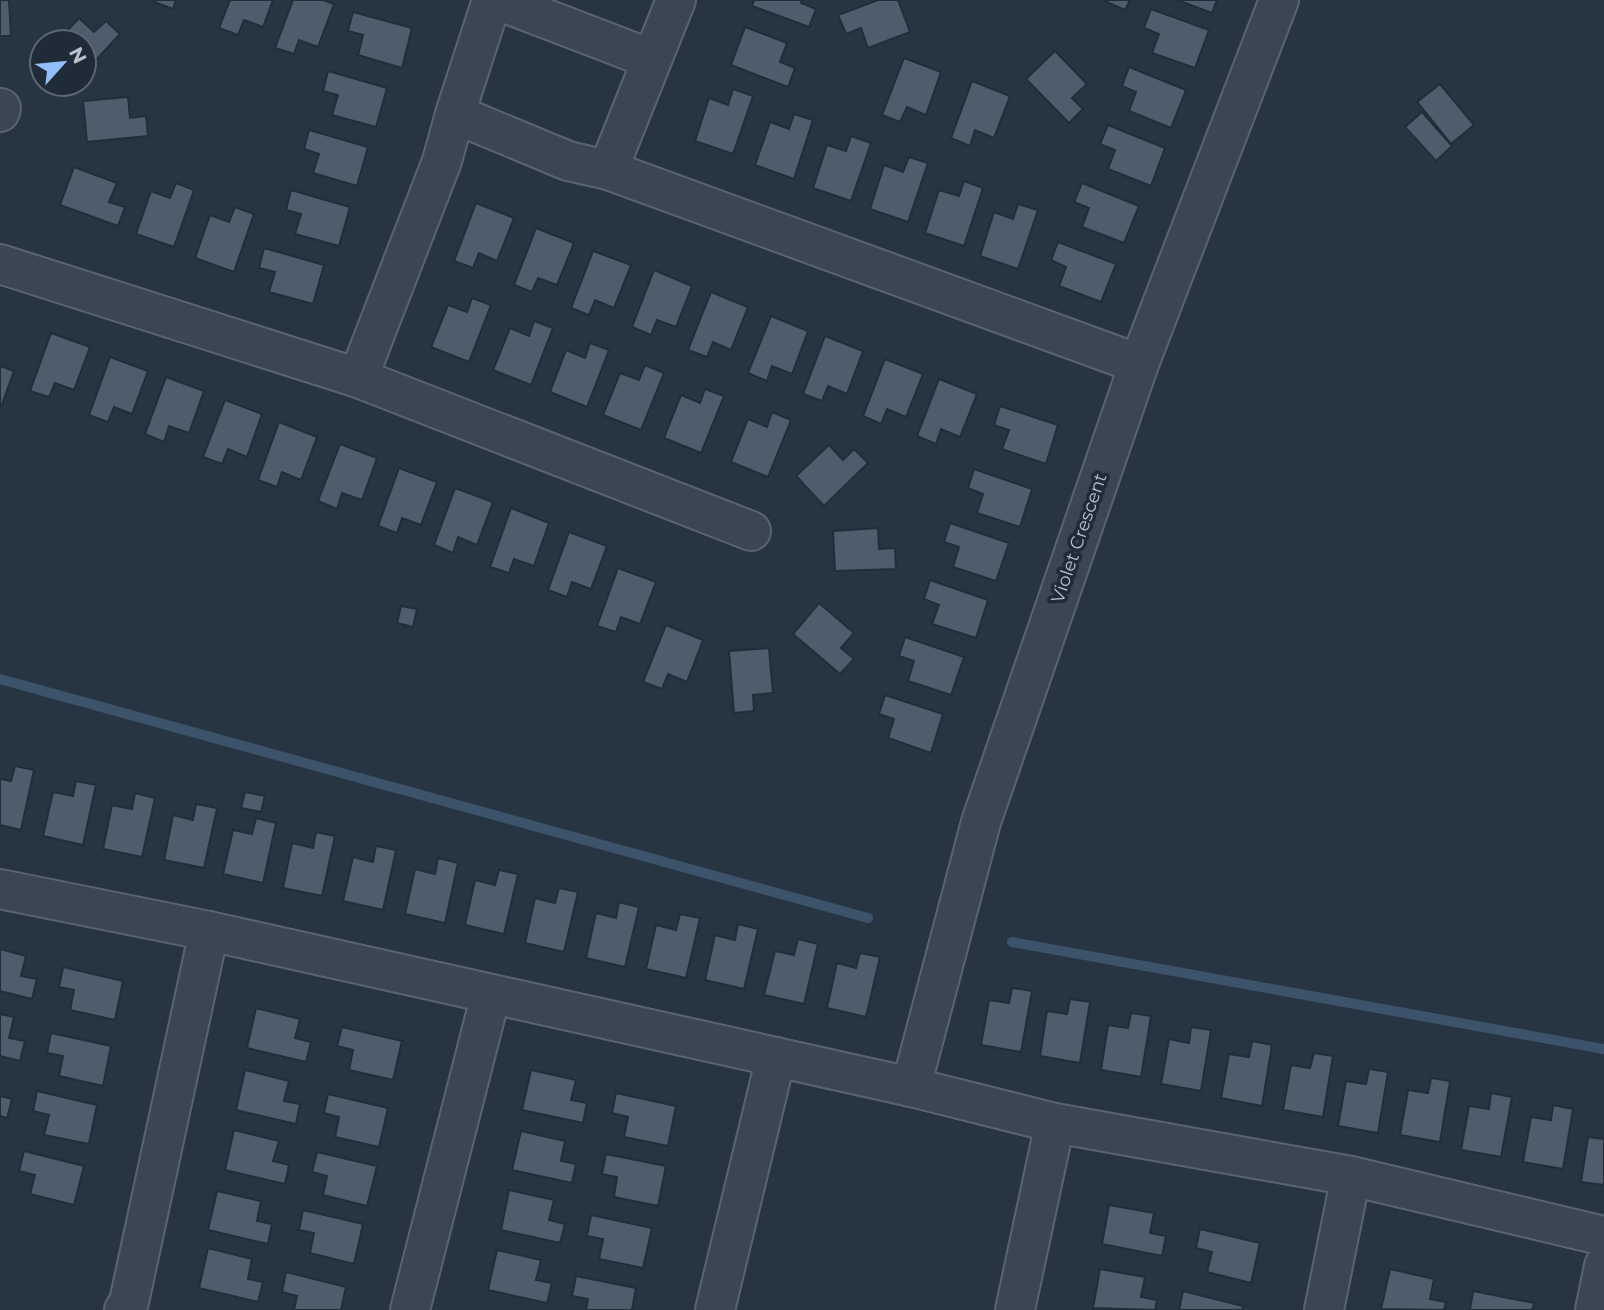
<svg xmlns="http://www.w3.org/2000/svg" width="1604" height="1310" font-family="Montserrat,sans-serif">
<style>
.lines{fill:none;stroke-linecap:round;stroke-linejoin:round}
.stream{stroke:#3d536c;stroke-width:10}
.building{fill:#4e5c6c;stroke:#222d3a;stroke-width:2}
.minor-casing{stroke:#5a6470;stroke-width:42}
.minor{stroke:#3c4653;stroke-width:38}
.labels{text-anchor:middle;stroke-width:7;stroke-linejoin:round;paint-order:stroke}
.street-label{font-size:18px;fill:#b9c1cd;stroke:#202b38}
</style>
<rect width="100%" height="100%" fill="#273543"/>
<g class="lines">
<g class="stream">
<path d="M 0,679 L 868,918"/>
<path d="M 1012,942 L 1604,1049"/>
</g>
</g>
<g class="building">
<path d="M 0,0 L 9,0 L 11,36 L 0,36 Z"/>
<path d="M 155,0 L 176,0 L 173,9 L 154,2 Z"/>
<path d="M 230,0 L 273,0 L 263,27 L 244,20 L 238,35 L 219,28 Z"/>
<path d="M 293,0 L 323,0 L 334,4 L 318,47 L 299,40 L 294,54 L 275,48 Z"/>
<path d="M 754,0 L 802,0 L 801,3 L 816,9 L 809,27 L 752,6 Z"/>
<path d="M 878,0 L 898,0 L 910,32 L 868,48 L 861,28 L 846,34 L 838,15 Z"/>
<path d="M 1102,0 L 1130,0 L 1125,10 Z"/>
<path d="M 1177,0 L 1217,0 L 1212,13 Z"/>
<path d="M 1151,9 L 1209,30 L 1195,68 L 1152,53 L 1159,34 L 1144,28 Z"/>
<path d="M 353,12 L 412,28 L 402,68 L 358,55 L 363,35 L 348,31 Z"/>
<path d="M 79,18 L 94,32 L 106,21 L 120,34 L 84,73 L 84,42 L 57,42 Z"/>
<path d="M 745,27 L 787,43 L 780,62 L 795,68 L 788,87 L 731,65 Z"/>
<path d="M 1055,51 L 1087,84 L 1072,98 L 1083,109 L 1069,123 L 1026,79 Z"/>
<path d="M 904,58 L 941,72 L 926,115 L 907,107 L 900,122 L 882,115 Z"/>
<path d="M 1129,67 L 1186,90 L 1171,128 L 1129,111 L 1136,92 L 1122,86 Z"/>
<path d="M 328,71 L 387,88 L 376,127 L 332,115 L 338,95 L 323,91 Z"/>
<path d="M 972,81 L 1010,96 L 994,138 L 975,130 L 970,146 L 951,138 Z"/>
<path d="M 1440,84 L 1474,125 L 1451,144 L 1417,102 Z"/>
<path d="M 733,89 L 753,96 L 733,154 L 695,141 L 709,98 L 728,105 Z"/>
<path d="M 128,97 L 130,118 L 146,116 L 148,136 L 87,142 L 83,101 Z"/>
<path d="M 1422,112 L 1452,146 L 1436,161 L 1405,127 Z"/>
<path d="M 794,114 L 813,120 L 794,179 L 755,165 L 770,122 L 789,129 Z"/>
<path d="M 1108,125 L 1165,148 L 1151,186 L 1108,169 L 1115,150 L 1100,144 Z"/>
<path d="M 309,130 L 368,147 L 357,186 L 313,173 L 319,154 L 304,149 Z"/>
<path d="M 851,136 L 871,143 L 851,201 L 813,188 L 827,145 L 846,151 Z"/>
<path d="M 909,157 L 928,163 L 908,222 L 870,209 L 884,165 L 903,172 Z"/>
<path d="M 74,167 L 117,183 L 109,202 L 125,207 L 118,226 L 60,205 Z"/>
<path d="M 964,181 L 983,188 L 964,246 L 925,233 L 939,190 L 959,196 Z"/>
<path d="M 176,183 L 194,190 L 174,247 L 136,234 L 151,191 L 170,198 Z"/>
<path d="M 1082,183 L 1139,206 L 1124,243 L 1082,227 L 1089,208 L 1074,202 Z"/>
<path d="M 291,190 L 350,207 L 339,246 L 295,234 L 301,214 L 286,210 Z"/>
<path d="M 476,203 L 514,218 L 497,261 L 479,253 L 473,268 L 454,261 Z"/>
<path d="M 1018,204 L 1038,210 L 1018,269 L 980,256 L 994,212 L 1013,219 Z"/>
<path d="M 235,207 L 254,214 L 234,272 L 195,258 L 210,215 L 229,222 Z"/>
<path d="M 536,228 L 574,243 L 557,285 L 538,278 L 532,292 L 514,285 Z"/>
<path d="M 1058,242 L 1116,264 L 1101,302 L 1059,286 L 1066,267 L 1051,260 Z"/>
<path d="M 264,248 L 324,265 L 313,304 L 269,292 L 275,272 L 259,268 Z"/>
<path d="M 593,251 L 631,265 L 614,308 L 595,300 L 589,315 L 571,308 Z"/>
<path d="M 654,270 L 692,286 L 676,327 L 657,320 L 651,335 L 632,327 Z"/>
<path d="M 711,292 L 748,307 L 731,350 L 713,342 L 707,357 L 688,350 Z"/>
<path d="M 472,298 L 491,305 L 469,362 L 431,347 L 448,305 L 467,312 Z"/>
<path d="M 771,316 L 808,331 L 792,374 L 772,366 L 767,381 L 748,373 Z"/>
<path d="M 534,321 L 553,328 L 531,385 L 493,370 L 510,328 L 529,336 Z"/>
<path d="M 51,333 L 90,347 L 74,390 L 55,383 L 49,397 L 30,391 Z"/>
<path d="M 825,336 L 863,351 L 847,394 L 828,386 L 822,401 L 803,394 Z"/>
<path d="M 590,343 L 609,350 L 587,407 L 550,392 L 566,350 L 585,358 Z"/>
<path d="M 110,357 L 148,371 L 132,414 L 114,407 L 108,422 L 89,415 Z"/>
<path d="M 885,359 L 923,374 L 906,417 L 887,409 L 881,424 L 863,416 Z"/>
<path d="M 645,365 L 664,373 L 641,430 L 603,415 L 620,373 L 639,380 Z"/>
<path d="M 0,366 L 14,371 L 0,410 Z"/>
<path d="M 166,377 L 204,391 L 189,433 L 169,426 L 164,442 L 145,434 Z"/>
<path d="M 939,379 L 977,394 L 960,437 L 941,429 L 936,444 L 917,436 Z"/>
<path d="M 705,389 L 724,396 L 701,453 L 664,438 L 681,395 L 700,403 Z"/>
<path d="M 225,400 L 262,414 L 247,457 L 228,449 L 222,464 L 203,457 Z"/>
<path d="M 1000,406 L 1058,425 L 1046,464 L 1002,449 L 1009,430 L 994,425 Z"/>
<path d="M 772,412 L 791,420 L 768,477 L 731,462 L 748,419 L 767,427 Z"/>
<path d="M 279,422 L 317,437 L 301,480 L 282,472 L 277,487 L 258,480 Z"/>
<path d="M 340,444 L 377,458 L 362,500 L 342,493 L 337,509 L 318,501 Z"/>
<path d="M 829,445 L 843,460 L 854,449 L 868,463 L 824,506 L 796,476 Z"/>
<path d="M 399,468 L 437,482 L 421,525 L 402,518 L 397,533 L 378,526 Z"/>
<path d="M 974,469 L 1032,489 L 1020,527 L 977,513 L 983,494 L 968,488 Z"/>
<path d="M 455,488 L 493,502 L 477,545 L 458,537 L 453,553 L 434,545 Z"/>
<path d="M 511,508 L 549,523 L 534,566 L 514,559 L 509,573 L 490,567 Z"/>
<path d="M 950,523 L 1009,543 L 996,581 L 953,567 L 959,547 L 944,542 Z"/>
<path d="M 878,528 L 879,549 L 895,548 L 896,569 L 835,571 L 833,531 Z"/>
<path d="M 569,532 L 607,546 L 591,589 L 572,582 L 567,597 L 548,590 Z"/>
<path d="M 618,568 L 656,582 L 640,624 L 621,617 L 616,632 L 597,626 Z"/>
<path d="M 930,580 L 988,600 L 976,638 L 932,624 L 939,605 L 924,599 Z"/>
<path d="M 819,603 L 854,633 L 841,648 L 854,659 L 840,674 L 793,634 Z"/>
<path d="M 401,606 L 417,609 L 413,627 L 397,623 Z"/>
<path d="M 666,625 L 703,640 L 687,682 L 668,674 L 662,689 L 643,682 Z"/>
<path d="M 905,637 L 964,657 L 951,695 L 908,681 L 914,661 L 899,656 Z"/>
<path d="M 769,648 L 773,693 L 753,695 L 754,711 L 734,713 L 729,651 Z"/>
<path d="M 885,695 L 943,714 L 931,753 L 888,738 L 894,719 L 879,714 Z"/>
<path d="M 15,766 L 34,770 L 21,830 L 0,825 L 0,779 L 11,781 Z"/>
<path d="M 76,781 L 96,785 L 83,845 L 43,836 L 53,792 L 73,796 Z"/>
<path d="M 245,792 L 265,796 L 261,812 L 241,808 Z"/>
<path d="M 135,793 L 155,798 L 142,857 L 103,849 L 112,805 L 132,809 Z"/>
<path d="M 196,804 L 217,808 L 204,868 L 164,860 L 173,815 L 193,820 Z"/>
<path d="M 256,818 L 276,823 L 263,883 L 223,874 L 233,830 L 252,834 Z"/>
<path d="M 316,832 L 335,836 L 322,896 L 283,888 L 292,843 L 313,848 Z"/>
<path d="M 376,846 L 396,850 L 383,910 L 343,901 L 353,857 L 373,862 Z"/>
<path d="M 438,858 L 458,863 L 445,923 L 405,914 L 415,869 L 435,874 Z"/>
<path d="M 499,870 L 518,874 L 504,934 L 465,925 L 475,880 L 495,885 Z"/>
<path d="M 559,888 L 578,892 L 564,952 L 525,943 L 535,898 L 555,903 Z"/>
<path d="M 619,902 L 639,907 L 625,967 L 586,958 L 596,913 L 616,918 Z"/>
<path d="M 680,914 L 700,918 L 686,978 L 646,969 L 656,925 L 676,930 Z"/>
<path d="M 738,924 L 758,929 L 744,989 L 705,980 L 715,935 L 735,940 Z"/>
<path d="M 798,939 L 818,944 L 804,1004 L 764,995 L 775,951 L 794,955 Z"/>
<path d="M 0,949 L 26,956 L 21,976 L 37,979 L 32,999 L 0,991 Z"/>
<path d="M 860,953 L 880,957 L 866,1017 L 827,1008 L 837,963 L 856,968 Z"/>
<path d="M 63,967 L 123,981 L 115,1020 L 70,1010 L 74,990 L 59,987 Z"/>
<path d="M 1012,988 L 1032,991 L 1021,1052 L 981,1045 L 989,1000 L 1009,1003 Z"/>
<path d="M 1070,999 L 1090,1002 L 1080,1063 L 1040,1056 L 1047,1011 L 1067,1014 Z"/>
<path d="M 256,1008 L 300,1019 L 295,1038 L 311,1042 L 306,1062 L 247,1048 Z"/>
<path d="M 1131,1013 L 1151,1016 L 1141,1077 L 1101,1070 L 1108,1025 L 1128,1028 Z"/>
<path d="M 0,1014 L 14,1017 L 9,1038 L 25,1041 L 20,1061 L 0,1056 Z"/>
<path d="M 342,1027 L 402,1041 L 393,1080 L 349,1070 L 353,1050 L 337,1046 Z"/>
<path d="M 1191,1027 L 1211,1030 L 1201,1091 L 1161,1084 L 1169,1039 L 1189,1043 Z"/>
<path d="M 51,1033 L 111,1046 L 103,1086 L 59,1076 L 63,1056 L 47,1053 Z"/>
<path d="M 1252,1041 L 1272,1045 L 1262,1106 L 1221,1098 L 1229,1054 L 1249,1057 Z"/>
<path d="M 1314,1053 L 1333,1056 L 1323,1117 L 1283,1110 L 1291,1065 L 1310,1068 Z"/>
<path d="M 1369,1069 L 1388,1072 L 1378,1133 L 1338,1126 L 1346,1081 L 1366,1084 Z"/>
<path d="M 245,1070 L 289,1081 L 284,1101 L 300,1104 L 296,1124 L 236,1110 Z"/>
<path d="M 531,1070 L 576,1080 L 571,1100 L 587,1103 L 583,1123 L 522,1110 Z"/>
<path d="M 1431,1078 L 1450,1081 L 1440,1142 L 1400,1135 L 1408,1090 L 1428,1093 Z"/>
<path d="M 37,1091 L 97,1105 L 89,1144 L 44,1135 L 49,1115 L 33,1111 Z"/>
<path d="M 616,1093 L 676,1106 L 668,1146 L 624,1137 L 628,1117 L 612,1113 Z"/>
<path d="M 1491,1093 L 1512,1097 L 1501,1157 L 1461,1150 L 1469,1106 L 1489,1109 Z"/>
<path d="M 328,1094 L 388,1108 L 379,1147 L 335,1137 L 339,1117 L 324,1113 Z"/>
<path d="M 0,1096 L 12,1099 L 7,1118 L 0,1116 Z"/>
<path d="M 1553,1105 L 1573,1109 L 1563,1169 L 1523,1162 L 1531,1117 L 1551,1120 Z"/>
<path d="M 234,1130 L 279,1141 L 273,1161 L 289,1165 L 285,1184 L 225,1170 Z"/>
<path d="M 521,1131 L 565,1141 L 561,1161 L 576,1164 L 572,1183 L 512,1170 Z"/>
<path d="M 1588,1137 L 1604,1139 L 1604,1185 L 1581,1182 Z"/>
<path d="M 24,1151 L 84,1166 L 74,1205 L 30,1194 L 35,1175 L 19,1171 Z"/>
<path d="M 317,1152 L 377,1166 L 367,1206 L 323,1195 L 327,1176 L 312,1172 Z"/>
<path d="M 606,1154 L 666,1166 L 658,1206 L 614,1197 L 617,1177 L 602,1174 Z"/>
<path d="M 509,1190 L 554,1200 L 549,1220 L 565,1224 L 560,1243 L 501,1230 Z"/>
<path d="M 217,1191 L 261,1201 L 257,1221 L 272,1224 L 268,1244 L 208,1230 Z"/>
<path d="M 1109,1205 L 1154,1213 L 1150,1233 L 1166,1236 L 1162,1256 L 1102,1244 Z"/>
<path d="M 303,1210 L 363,1224 L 354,1264 L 310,1253 L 314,1233 L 299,1230 Z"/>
<path d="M 591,1215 L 652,1228 L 643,1268 L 599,1259 L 603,1239 L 587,1236 Z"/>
<path d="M 1200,1229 L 1260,1243 L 1251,1283 L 1207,1272 L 1212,1252 L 1196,1248 Z"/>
<path d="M 208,1248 L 252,1259 L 248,1279 L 263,1282 L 258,1302 L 199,1288 Z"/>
<path d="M 497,1250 L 541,1260 L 536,1280 L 552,1283 L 547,1303 L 488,1290 Z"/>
<path d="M 1100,1269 L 1145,1277 L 1141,1297 L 1157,1300 L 1155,1310 L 1093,1308 Z"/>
<path d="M 1390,1269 L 1434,1279 L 1430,1299 L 1446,1302 L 1444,1310 L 1381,1309 Z"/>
<path d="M 286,1272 L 346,1287 L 341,1310 L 294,1310 L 297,1296 L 282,1292 Z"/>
<path d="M 576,1276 L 636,1288 L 632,1310 L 586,1310 L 588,1299 L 572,1296 Z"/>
<path d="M 1183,1291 L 1243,1306 L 1242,1310 L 1179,1310 Z"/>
<path d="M 1473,1291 L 1534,1303 L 1532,1310 L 1470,1310 Z"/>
</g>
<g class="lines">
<g class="minor-casing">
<g id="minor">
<path d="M 497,0 L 651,59"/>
<path d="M 0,112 L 1,108"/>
<path d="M 455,114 L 568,161 L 608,170 L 1139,364"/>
<path d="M 608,170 L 676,0"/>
<path d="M 0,264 L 358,378 L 751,531"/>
<path d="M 358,378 L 442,161 L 455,114 L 492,0"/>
<path d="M 0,889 L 209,931 L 911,1087 L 1055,1123 L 1351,1176 L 1604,1236"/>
<path d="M 911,1087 L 981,822 L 1139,364 L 1279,0"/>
<path d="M 124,1310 L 129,1302 L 209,931"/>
<path d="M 410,1310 L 491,994"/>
<path d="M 715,1310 L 776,1057"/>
<path d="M 1015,1310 L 1055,1123"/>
<path d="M 1324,1310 L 1351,1176"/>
<path d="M 1595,1310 L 1604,1266"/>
</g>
</g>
<use href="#minor" class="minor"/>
</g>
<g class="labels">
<g class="street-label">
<text transform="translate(1079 538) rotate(-71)" y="6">Violet Crescent</text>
</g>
</g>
<g transform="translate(63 63) rotate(63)"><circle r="33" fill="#202b38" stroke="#5d6774" stroke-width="2"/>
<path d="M0-5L12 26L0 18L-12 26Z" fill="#92bef9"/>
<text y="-10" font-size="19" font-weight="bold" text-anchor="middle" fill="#b9c1cd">N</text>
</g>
</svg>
